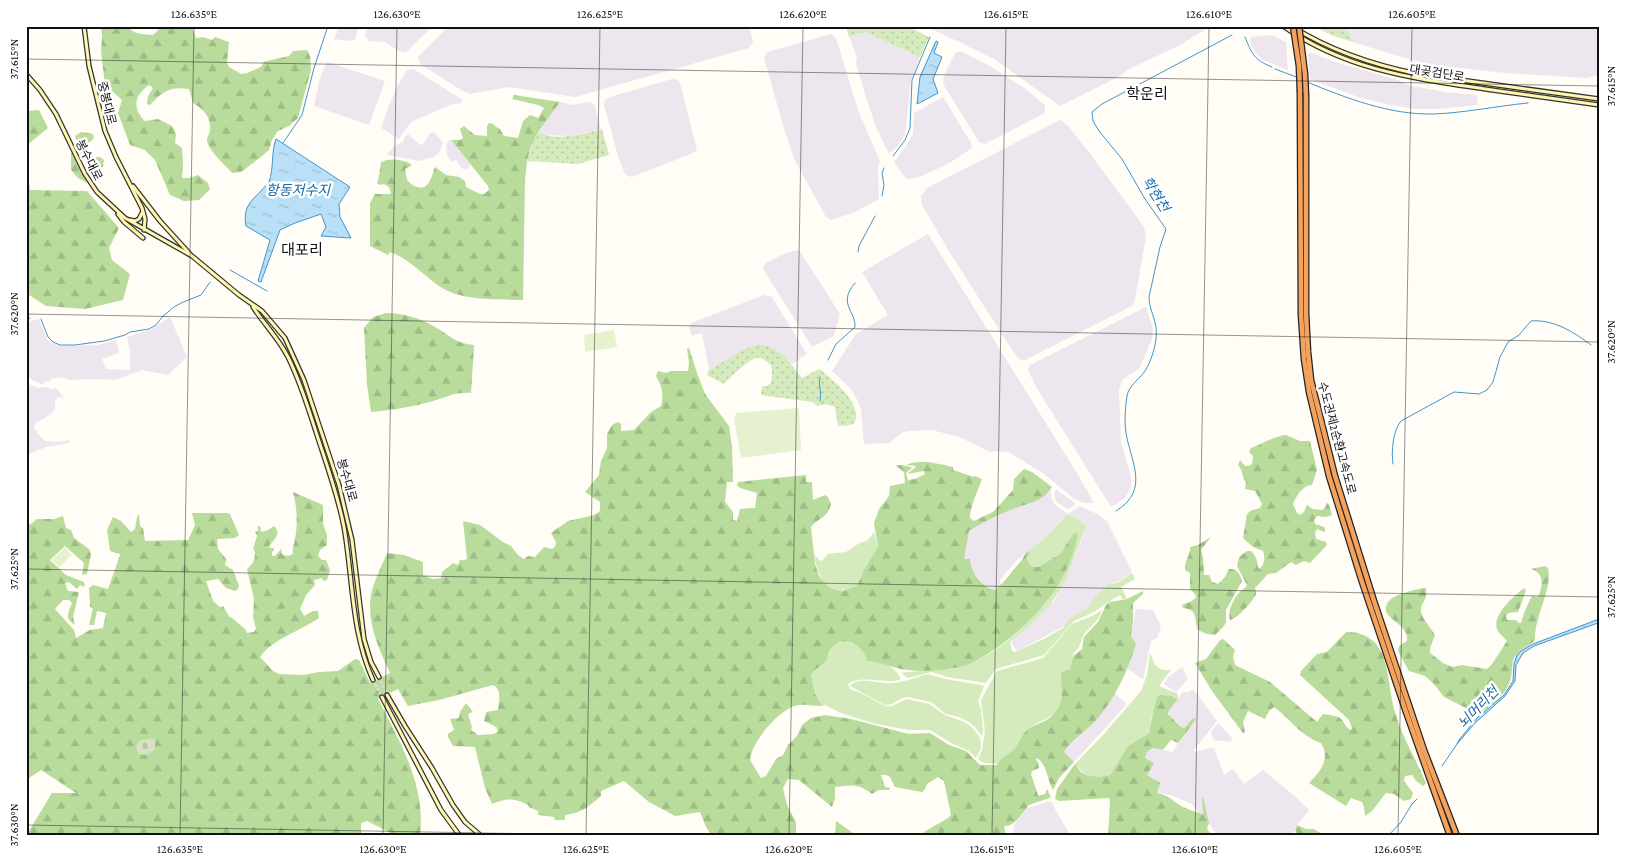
<svg xmlns="http://www.w3.org/2000/svg" width="1625" height="862" font-family="'Crimson Pro','Noto Sans KR',serif">
<style>
.industrial{fill:#eee6ef}
.grass{fill:#d5ebbd}
.forest{fill:url(#forest-firs)}
.cemetery{fill:url(#cemetery-stones)}
.park{fill:url(#park-dots)}
.pitch{fill:#e6f2cf}
.water{fill:url(#water-ripples);stroke:#3f96cf}
.lines{fill:none;stroke-linecap:round;stroke-linejoin:round}
.stream{stroke:#3f96cf;stroke-width:1}
.secondary-tunnel{stroke:#dbdad3;stroke-width:3;stroke-dasharray:3 1.5;stroke-linecap:butt}
.secondary-casing{stroke:#333;stroke-width:5.5}
.highway-casing{stroke:#222;stroke-width:7}
.secondary{stroke:#fff6b0;stroke-width:3}
.highway{stroke:#f5a25d;stroke-width:4.5}
.highway-bridge-casing{stroke:#222;stroke-width:7;stroke-linecap:butt}
.highway-bridge{stroke:#f5a25d;stroke-width:4.5}
.ticks{fill:none;stroke:#111;stroke-width:1;stroke-opacity:0.45}
.labels{text-anchor:middle;stroke-width:5;stroke-linejoin:round;paint-order:stroke}
.street-label{font-size:12px;fill:#111;stroke:#fff}
.water-label{font-size:14px;font-style:italic;fill:#1768a6;stroke:#fff}
.quarter-label{font-size:15px;fill:#111;stroke:#fff}
.neatline{fill:none;stroke:#111;stroke-width:2}
.ticks-label{font-size:12px;text-anchor:middle;fill:#111}
</style>
<defs>
<pattern id="forest-firs" width="22" height="20" patternUnits="userSpaceOnUse" patternTransform="scale(1.25)"><rect width="22" height="20" fill="#b9dc9c"/><path d="M5 1l3.5 6h-7zM16 11l3.5 6h-7z" fill="#9ebc85"/></pattern>
<pattern id="cemetery-stones" width="16" height="16" patternUnits="userSpaceOnUse" patternTransform="scale(1.25)"><rect width="16" height="16" fill="#d9e3c4"/><path d="M2 7V4a2 2 0 0 1 4 0v3zM10 15v-3a2 2 0 0 1 4 0v3z" fill="#b9c2a7"/></pattern>
<pattern id="park-dots" width="8" height="8" patternUnits="userSpaceOnUse" patternTransform="scale(1.25)"><rect width="8" height="8" fill="#d5ebbd"/><path d="M2 2h.1M6 6h.1" fill="none" stroke="#b6c8a1" stroke-width="1.8" stroke-linecap="round"/></pattern>
<pattern id="water-ripples" width="26" height="14" patternUnits="userSpaceOnUse" patternTransform="scale(1.25)"><rect width="26" height="14" fill="#b9e0f7"/><path d="M2 4q2-2 4 0t4 0M15 11q2-2 4 0t4 0" fill="none" stroke="#9ebfd3"/></pattern>
</defs>
<rect width="100%" height="100%" fill="#fffdf5"/>
<g class="industrial">
<path d="M 339,26 L 359,26 L 355,39 L 351,41 L 334,39 Z"/>
<path d="M 368,26 L 433,26 L 406,52 L 401,52 L 384,42 L 369,41 L 365,35 Z"/>
<path d="M 449,26 L 749,26 L 753,42 L 749,48 L 575,97 L 509,87 L 470,94 L 459,89 L 420,64 L 418,57 Z"/>
<path d="M 926,26 L 1211,26 L 1180,45 L 1127,70 L 1120,76 L 1060,106 L 994,59 Z"/>
<path d="M 1346,26 L 1599,26 L 1599,75 L 1587,78 L 1505,73 L 1433,65 L 1411,60 L 1353,42 Z"/>
<path d="M 865,32 L 920,57 L 911,81 L 905,134 L 898,146 L 889,154 L 876,127 L 867,100 L 856,64 L 857,57 L 849,37 Z"/>
<path d="M 831,34 L 836,38 L 859,113 L 880,161 L 878,166 L 879,199 L 853,213 L 831,220 L 826,217 L 795,161 L 785,132 L 764,58 L 767,52 Z"/>
<path d="M 1272,35 L 1286,42 L 1288,70 L 1263,60 L 1257,55 L 1252,47 L 1250,40 L 1252,37 Z"/>
<path d="M 961,51 L 990,66 L 1027,90 L 1045,105 L 1045,113 L 985,144 L 979,142 L 943,84 L 944,75 L 955,53 Z"/>
<path d="M 1310,52 L 1335,62 L 1398,80 L 1408,85 L 1445,92 L 1477,95 L 1478,105 L 1437,109 L 1414,109 L 1386,104 L 1358,97 L 1310,79 L 1308,55 Z"/>
<path d="M 327,62 L 385,81 L 369,125 L 314,106 L 320,78 Z"/>
<path d="M 413,69 L 463,100 L 461,103 L 450,105 L 411,122 L 399,139 L 381,128 L 388,108 L 397,87 L 407,70 Z"/>
<path d="M 672,79 L 678,80 L 680,83 L 697,150 L 693,153 L 632,177 L 628,176 L 625,174 L 618,156 L 604,105 L 605,100 L 613,96 Z"/>
<path d="M 943,97 L 971,143 L 972,148 L 951,162 L 933,171 L 916,178 L 908,179 L 903,175 L 894,162 L 906,146 L 913,134 L 914,113 Z"/>
<path d="M 560,102 L 573,105 L 588,102 L 592,103 L 595,106 L 601,129 L 571,136 L 545,135 L 538,132 Z"/>
<path d="M 1060,120 L 1068,126 L 1092,156 L 1144,227 L 1146,237 L 1135,299 L 1132,306 L 1023,361 L 1018,358 L 1009,345 L 950,253 L 922,205 L 921,196 L 927,188 Z"/>
<path d="M 434,132 L 443,143 L 439,153 L 434,157 L 419,161 L 387,155 L 393,147 L 403,142 L 405,137 L 408,134 L 420,145 L 423,144 L 430,133 Z"/>
<path d="M 451,140 L 471,165 L 466,170 L 461,168 L 456,160 L 452,162 L 447,155 L 446,146 L 448,141 Z"/>
<path d="M 928,234 L 1080,478 L 1094,503 L 1084,503 L 1073,498 L 1043,473 L 1008,452 L 995,451 L 990,452 L 959,437 L 932,430 L 910,431 L 903,432 L 889,443 L 864,444 L 861,410 L 858,401 L 851,389 L 832,371 L 856,334 L 888,315 L 862,272 Z"/>
<path d="M 799,250 L 840,314 L 834,336 L 812,347 L 763,269 L 765,263 L 786,253 Z"/>
<path d="M 764,295 L 772,297 L 807,354 L 792,364 L 785,356 L 771,347 L 756,344 L 709,370 L 702,333 L 692,336 L 689,329 L 691,323 Z"/>
<path d="M 1146,307 L 1153,328 L 1152,339 L 1139,369 L 1123,379 L 1119,389 L 1121,442 L 1131,477 L 1131,488 L 1125,498 L 1111,507 L 1036,387 L 1028,370 L 1030,365 Z"/>
<path d="M 170,317 L 187,357 L 168,375 L 142,370 L 116,380 L 91,379 L 70,380 L 62,377 L 51,379 L 51,381 L 45,382 L 43,385 L 32,380 L 26,374 L 26,325 L 31,321 L 39,319 L 47,339 L 51,343 L 61,346 L 98,345 L 116,340 L 119,353 L 102,359 L 106,369 L 130,370 L 130,352 L 127,337 L 150,330 Z"/>
<path d="M 26,383 L 38,388 L 46,387 L 54,390 L 55,388 L 58,390 L 64,398 L 58,397 L 55,402 L 55,410 L 45,418 L 35,423 L 34,428 L 38,434 L 45,441 L 60,442 L 69,440 L 70,442 L 64,444 L 46,447 L 29,454 L 26,448 Z"/>
<path d="M 1056,489 L 1075,503 L 1074,506 L 1068,509 L 1056,502 L 1054,493 Z"/>
<path d="M 1051,490 L 1051,496 L 1054,504 L 1068,514 L 1080,506 L 1097,514 L 1107,521 L 1132,572 L 1117,582 L 1107,584 L 1093,599 L 1088,608 L 1070,618 L 1068,624 L 1017,651 L 1011,643 L 1049,600 L 1053,603 L 1069,573 L 1087,525 L 1068,514 L 1045,538 L 1016,561 L 1000,580 L 1001,585 L 995,590 L 985,586 L 972,570 L 970,559 L 964,559 L 967,536 L 971,529 L 1010,510 L 1025,505 L 1049,492 Z"/>
<path d="M 1136,609 L 1153,610 L 1161,626 L 1157,638 L 1151,641 L 1143,680 L 1127,668 L 1133,654 L 1131,636 Z"/>
<path d="M 1182,667 L 1188,679 L 1176,692 L 1164,684 L 1168,677 Z"/>
<path d="M 1193,689 L 1217,721 L 1194,750 L 1195,752 L 1210,748 L 1214,748 L 1224,775 L 1233,769 L 1244,784 L 1263,770 L 1298,799 L 1309,810 L 1297,825 L 1292,836 L 1220,836 L 1213,830 L 1209,823 L 1203,796 L 1202,799 L 1203,814 L 1199,813 L 1192,804 L 1171,795 L 1157,793 L 1157,790 L 1147,775 L 1147,760 L 1145,757 L 1147,752 L 1153,748 L 1172,752 L 1192,724 L 1197,718 L 1192,719 L 1183,728 L 1170,716 L 1168,712 L 1183,692 L 1189,692 Z"/>
<path d="M 1114,693 L 1127,704 L 1074,762 L 1064,752 L 1066,749 L 1096,720 Z"/>
<path d="M 1218,723 L 1233,739 L 1230,742 L 1213,740 L 1211,732 Z"/>
<path d="M 1051,801 L 1055,809 L 1071,836 L 1013,836 L 1014,825 L 1027,808 Z"/>
</g>
<g class="grass">
<path d="M 1068,514 L 1087,525 C 1080,541 1075,556 1069,572 C 1060,598 1032,626 1010,642 L 1012,651 L 1015,652 L 1044,639 L 1063,628 L 1070,618 L 1088,608 L 1093,599 L 1107,584 L 1117,583 L 1132,573 L 1135,579 L 1121,587 L 1127,599 L 1121,599 L 1122,596 L 1118,596 L 1092,613 L 1074,621 L 1044,655 L 996,669 L 986,683 L 947,677 L 932,672 L 908,678 L 902,674 L 904,672 C 913,673 918,670 926,670 C 937,669 950,670 960,667 C 1011,652 1068,588 1078,536 L 1075,533 L 1073,534 L 1060,554 L 1038,567 L 1032,567 L 1026,558 L 1029,553 L 1028,551 L 1045,538 Z"/>
<path d="M 874,532 L 878,546 L 864,570 L 857,586 C 831,600 817,579 814,554 L 819,560 L 822,561 L 828,554 L 846,552 L 858,544 L 868,540 Z"/>
<path d="M 1102,610 L 1099,618 L 1084,634 L 1079,647 L 1073,654 L 1070,670 L 1061,672 C 1061,680 1064,688 1063,696 C 1060,720 1038,718 1025,732 C 1021,737 1019,743 1015,748 C 1010,755 1001,756 998,764 C 991,763 982,765 978,758 L 982,750 L 985,731 L 981,700 L 997,671 L 1043,658 L 1072,624 L 1092,616 Z"/>
<path d="M 843,641 C 855,642 864,648 867,661 C 882,662 892,664 900,677 L 900,680 C 883,684 862,674 848,684 L 850,689 L 861,693 L 885,706 L 892,706 L 907,699 L 929,704 L 945,715 L 962,721 L 972,727 L 980,738 L 981,748 L 976,758 L 969,751 L 951,743 L 930,730 L 908,730 L 872,723 L 841,713 L 825,705 L 822,706 C 817,699 806,680 812,672 C 816,666 823,664 827,658 C 832,649 832,644 843,641 Z"/>
<path d="M 1150,653 C 1155,664 1155,671 1171,670 L 1159,686 L 1178,694 L 1178,699 L 1174,697 L 1152,715 L 1149,733 L 1128,746 L 1112,772 C 1098,784 1085,776 1075,764 L 1104,734 L 1141,691 L 1147,675 Z"/>
<path d="M 928,674 L 945,679 L 981,685 L 984,686 L 978,702 L 981,709 L 983,730 L 982,736 L 975,727 L 969,722 L 959,717 L 946,714 L 931,702 L 908,697 L 902,698 L 892,704 L 885,705 L 850,686 C 860,675 880,685 893,683 C 905,682 917,677 928,674 Z"/>
</g>
<g class="forest">
<path d="M 101,26 L 128,26 C 133,35 143,34 153,35 L 159,29 L 159,26 L 190,26 L 192,27 L 196,38 L 203,37 L 212,40 L 215,37 L 229,42 L 227,62 L 229,67 L 241,74 L 247,73 L 261,67 L 264,62 L 267,61 L 289,56 L 293,51 L 307,50 L 310,56 L 311,70 L 298,118 L 289,126 L 278,131 L 272,140 L 269,150 L 257,160 L 241,172 L 232,173 C 224,164 213,155 208,144 C 205,138 210,135 210,129 C 211,117 203,109 193,103 L 189,89 C 170,86 162,92 150,105 L 147,104 L 148,96 L 153,88 L 149,85 C 134,96 132,108 145,121 L 158,119 L 172,126 L 176,134 L 175,143 L 182,148 L 183,162 L 182,178 L 189,178 L 198,175 L 208,183 L 210,189 L 199,200 L 184,201 L 170,195 L 155,160 L 145,150 L 130,145 L 118,113 L 122,100 L 105,85 L 101,51 L 102,37 Z"/>
<path d="M 514,95 L 560,102 L 538,132 L 531,146 L 527,161 L 525,181 L 523,300 C 499,299 465,301 444,289 C 426,279 411,259 390,252 L 388,255 L 370,246 L 370,203 L 375,194 L 389,194 L 391,193 L 389,187 L 384,184 L 380,185 L 377,183 L 379,176 L 381,162 C 390,158 402,159 411,164 L 411,166 L 405,169 C 406,172 406,178 408,181 C 412,186 421,190 426,186 C 431,181 433,173 435,167 L 446,175 L 459,177 L 465,181 L 466,187 L 480,194 L 484,194 L 489,190 L 488,186 L 451,140 L 460,140 L 463,138 L 460,129 L 464,126 L 475,135 L 487,136 L 487,126 L 489,123 L 493,124 L 496,127 L 500,129 L 504,136 L 518,138 L 523,121 L 530,115 L 538,118 L 544,108 L 538,105 L 512,99 Z"/>
<path d="M 39,110 L 48,128 L 26,146 L 26,111 Z"/>
<path d="M 81,132 L 93,134 L 94,138 L 89,143 L 89,149 L 93,157 L 100,157 L 104,160 L 103,166 L 97,173 L 92,173 C 85,161 79,149 75,136 Z"/>
<path d="M 71,153 L 72,153 L 87,183 L 78,178 L 71,170 Z"/>
<path d="M 26,159 L 30,190 L 87,191 L 119,228 L 109,248 L 112,260 L 130,274 L 123,300 L 85,309 L 46,306 L 26,293 Z"/>
<path d="M 386,313 C 403,313 420,318 435,327 C 449,335 457,344 474,345 L 471,393 C 453,392 449,397 433,401 C 413,407 392,410 371,412 L 367,385 L 364,328 L 373,317 Z"/>
<path d="M 687,348 L 689,348 L 697,373 L 705,394 L 729,426 L 732,447 L 733,482 L 727,482 L 725,502 L 733,512 L 733,520 L 737,521 L 740,509 L 755,508 L 757,493 L 740,488 L 737,485 L 738,482 L 806,475 L 806,482 L 812,482 L 813,500 L 825,495 L 828,497 L 831,504 C 828,518 818,518 811,527 L 815,564 L 819,576 L 829,587 L 836,590 L 843,591 L 857,586 L 864,570 L 878,546 L 874,524 L 879,509 L 889,496 L 890,486 L 905,483 L 904,472 L 895,465 L 902,465 L 911,467 L 912,468 L 906,473 L 908,480 L 915,479 L 925,474 L 924,471 L 907,474 L 916,467 L 915,466 L 906,465 C 920,458 939,464 953,467 L 953,470 L 974,477 L 975,476 L 982,479 C 978,491 970,506 970,518 L 974,521 L 993,512 L 1013,490 L 1014,479 L 1024,469 L 1032,472 L 1052,487 C 1044,502 1022,505 1008,511 C 995,517 981,523 969,531 L 964,559 L 970,559 C 971,572 981,587 995,590 C 1005,582 1012,571 1021,561 C 1024,558 1024,554 1028,551 L 1030,553 L 1026,558 L 1032,567 L 1038,567 L 1060,554 L 1073,534 L 1076,533 L 1078,536 C 1068,586 1028,629 986,655 C 977,660 966,667 955,668 C 939,671 915,672 901,669 C 889,666 879,662 867,661 C 864,646 844,633 832,648 C 828,652 828,658 825,662 C 820,667 814,669 811,675 L 815,694 L 822,706 C 814,706 805,704 798,705 C 779,709 752,741 750,760 L 761,778 L 766,776 L 776,759 L 783,755 L 788,745 L 797,736 L 802,725 L 811,718 L 825,715 L 851,719 L 909,734 L 930,733 L 949,745 L 966,751 L 980,765 L 997,765 C 1001,756 1008,756 1014,749 C 1019,744 1021,735 1027,730 C 1034,724 1041,724 1048,719 C 1067,705 1061,692 1061,672 L 1070,670 L 1073,656 L 1082,649 L 1084,637 L 1098,622 L 1106,605 L 1110,602 L 1127,599 L 1143,591 L 1143,594 L 1133,603 L 1133,622 L 1131,636 L 1136,644 C 1128,670 1115,699 1097,719 C 1087,730 1075,738 1066,749 L 1064,752 L 1074,762 L 1059,778 L 1053,790 C 1047,780 1047,764 1037,758 L 1036,760 L 1038,762 L 1039,768 L 1032,771 L 1031,774 L 1038,795 L 1039,796 L 1045,794 L 1047,789 L 1051,797 C 1046,800 1031,803 1028,806 C 1022,813 1015,827 1004,826 L 1006,836 L 922,836 L 924,832 L 948,818 L 951,815 L 944,781 L 938,777 L 927,784 L 925,789 L 922,792 L 895,787 C 891,780 891,773 881,775 L 885,787 L 890,788 L 889,790 L 879,790 L 872,794 C 858,783 852,785 835,787 L 835,799 L 832,807 L 799,780 L 788,779 L 783,788 L 787,805 L 796,822 L 796,836 L 712,836 L 706,827 L 700,812 L 675,816 L 649,802 L 624,781 L 601,791 L 601,796 C 588,807 582,813 565,815 L 565,820 L 555,820 L 554,817 L 538,815 L 538,811 L 529,807 L 528,805 C 513,798 508,798 492,804 L 485,788 L 475,747 L 453,746 L 448,737 L 448,734 L 454,730 L 450,719 L 459,718 L 460,712 L 466,703 L 473,712 L 468,714 L 472,727 L 471,730 L 478,735 L 494,734 L 498,731 L 496,727 L 484,721 L 486,712 L 498,710 C 499,700 502,690 493,685 L 439,700 L 408,706 L 398,689 L 378,699 C 400,742 426,785 420,836 L 397,836 L 367,821 L 361,823 L 361,836 L 26,836 L 52,793 L 76,793 L 41,770 L 26,780 L 26,525 L 31,524 L 37,519 L 54,519 L 63,516 L 66,528 L 71,530 L 74,538 L 89,549 L 91,554 L 87,574 L 82,575 L 84,563 L 65,546 L 50,560 L 66,575 L 84,582 L 85,587 L 80,585 L 77,589 L 69,582 L 65,583 L 68,591 L 79,592 L 73,617 L 75,625 C 64,618 68,614 72,603 L 69,600 L 63,600 L 55,609 L 74,630 L 76,638 L 90,630 L 103,628 L 106,613 L 97,611 L 94,625 L 89,625 L 93,608 L 90,607 L 89,588 L 93,585 L 108,589 L 120,555 L 120,554 L 110,551 L 107,530 L 113,517 L 121,521 L 131,532 L 135,529 L 137,517 L 139,514 L 140,526 L 143,528 L 145,541 L 188,540 L 195,525 L 192,513 L 227,513 L 230,514 L 239,535 L 235,538 L 217,539 L 218,549 L 227,560 L 225,563 L 225,565 L 233,570 L 239,586 L 238,589 L 235,591 L 226,588 L 218,579 L 206,581 L 213,601 L 220,607 L 223,606 L 230,618 L 231,617 L 245,629 L 247,633 L 254,632 L 256,629 L 253,617 L 254,599 L 247,569 C 253,564 255,560 255,552 L 253,549 L 257,536 L 255,532 L 258,531 L 258,526 L 260,526 L 261,531 L 262,532 L 268,530 L 274,526 C 282,534 274,539 269,546 L 270,548 L 274,548 L 274,550 L 272,552 L 272,556 L 275,556 L 282,548 L 281,552 L 283,555 L 288,556 L 293,554 C 292,548 294,545 295,539 C 298,523 297,507 293,492 L 323,505 L 323,524 L 327,535 L 327,545 L 320,550 L 318,556 L 322,560 L 326,560 L 330,570 L 327,580 L 323,581 L 322,578 L 314,580 L 315,585 L 306,595 L 300,609 L 304,616 L 313,611 L 318,611 L 319,618 C 302,630 271,640 260,657 L 273,671 L 279,674 L 303,675 L 319,672 L 338,671 L 355,659 L 359,660 L 370,683 L 390,673 C 378,646 365,620 372,590 C 376,577 382,565 387,553 L 404,555 L 423,562 L 423,575 L 433,579 L 441,578 L 442,572 L 453,563 L 458,565 L 460,560 L 465,560 L 467,558 L 463,521 L 480,525 L 503,542 L 511,546 L 518,555 L 524,559 L 528,556 L 535,557 L 544,547 L 552,549 L 555,547 L 556,542 L 551,533 L 568,521 L 594,515 L 600,511 L 600,502 L 585,492 L 599,475 L 601,461 L 607,448 L 607,434 L 612,425 L 618,422 L 621,424 L 621,431 L 634,430 L 651,412 L 661,406 C 664,393 662,387 656,376 L 658,371 L 666,373 L 671,371 L 688,371 L 689,363 Z"/>
<path d="M 1286,435 L 1300,441 L 1310,441 L 1317,470 L 1312,485 C 1303,485 1296,496 1293,504 L 1297,513 L 1300,515 L 1304,512 L 1307,505 L 1313,509 L 1322,510 L 1325,508 L 1327,503 L 1329,504 L 1332,515 L 1326,517 L 1317,516 L 1314,520 L 1315,524 L 1324,527 L 1325,529 L 1324,532 L 1317,529 L 1315,533 L 1316,539 L 1326,542 L 1327,545 L 1310,563 L 1304,561 L 1296,565 L 1291,562 L 1276,573 L 1268,574 L 1255,588 C 1256,592 1257,593 1255,596 C 1251,603 1237,619 1230,620 C 1227,612 1233,600 1238,594 C 1241,590 1245,589 1247,585 L 1237,566 L 1239,557 L 1247,551 L 1251,551 C 1259,559 1256,563 1259,569 C 1265,565 1265,556 1263,551 L 1253,547 L 1243,538 L 1247,514 L 1250,511 L 1260,508 L 1262,504 L 1255,491 L 1245,489 L 1246,482 C 1242,477 1243,470 1238,465 L 1240,460 L 1245,466 L 1249,466 L 1252,464 L 1253,456 L 1249,452 L 1251,448 C 1263,444 1274,436 1286,435 Z"/>
<path d="M 1211,537 L 1201,550 L 1203,557 L 1204,575 L 1209,575 L 1212,582 L 1218,584 L 1225,577 L 1229,569 C 1237,568 1240,574 1242,581 L 1226,610 L 1226,622 L 1224,626 L 1215,635 L 1207,634 L 1198,630 C 1193,618 1199,610 1183,608 L 1182,605 L 1192,601 L 1196,597 L 1195,594 L 1190,589 L 1190,573 L 1185,570 C 1184,561 1191,554 1190,547 L 1198,545 Z"/>
<path d="M 1545,566 L 1548,568 C 1553,589 1534,617 1535,640 C 1529,647 1519,649 1514,658 C 1511,665 1513,673 1510,681 C 1506,694 1490,708 1478,714 L 1444,697 L 1434,684 L 1425,676 L 1409,671 L 1398,651 L 1399,646 L 1407,641 C 1409,627 1392,622 1386,612 C 1386,607 1386,603 1390,600 C 1395,595 1418,588 1426,588 C 1428,601 1420,603 1421,611 C 1421,618 1432,629 1435,635 L 1430,648 L 1430,653 L 1443,663 L 1452,667 L 1462,665 L 1487,669 L 1492,664 L 1507,641 C 1504,637 1499,634 1497,629 C 1492,615 1514,596 1524,588 L 1526,591 L 1518,612 L 1508,613 L 1506,616 L 1507,620 L 1516,620 L 1519,623 L 1521,623 C 1524,613 1527,605 1532,596 L 1537,597 L 1539,595 C 1543,584 1544,573 1531,569 Z"/>
<path d="M 1346,632 C 1360,632 1371,636 1379,648 C 1389,663 1389,693 1395,712 C 1402,737 1416,759 1426,783 L 1423,786 L 1416,781 L 1412,775 L 1405,776 L 1404,781 L 1413,793 L 1411,799 L 1404,801 L 1394,794 L 1386,793 L 1372,811 L 1365,816 L 1364,807 L 1362,802 L 1351,798 L 1346,806 L 1309,783 C 1320,772 1331,759 1321,743 C 1299,735 1291,719 1274,707 L 1269,711 L 1265,719 L 1248,711 L 1243,722 L 1245,732 L 1243,733 L 1212,691 L 1195,663 L 1206,659 L 1220,640 L 1223,639 L 1235,650 L 1233,657 L 1235,665 L 1270,682 L 1317,722 L 1323,714 C 1329,715 1335,715 1340,718 C 1345,722 1345,728 1351,730 L 1352,728 L 1349,720 L 1300,675 L 1301,671 L 1317,654 L 1327,652 Z"/>
<path d="M 1160,695 L 1171,696 L 1178,699 L 1168,712 L 1168,714 L 1180,726 L 1184,728 L 1192,719 L 1197,718 L 1178,743 L 1171,740 L 1163,750 L 1153,748 L 1147,752 L 1145,758 L 1154,763 L 1147,775 L 1160,783 L 1157,793 C 1169,795 1172,801 1183,807 C 1189,810 1196,812 1203,814 L 1202,799 L 1203,796 L 1209,823 L 1207,829 L 1211,834 L 1215,836 L 1108,836 L 1110,802 L 1109,798 L 1059,801 L 1055,799 L 1057,789 L 1075,764 L 1081,772 L 1089,776 L 1101,777 L 1109,775 L 1112,772 L 1128,746 L 1149,733 L 1154,708 L 1158,696 Z"/>
<path d="M 836,821 L 857,836 L 835,836 Z"/>
<path d="M 1297,825 L 1306,829 L 1314,829 L 1325,836 L 1298,836 L 1295,830 Z"/>
</g>
<path class="cemetery" d="M 152,738 L 155,740 L 155,749 C 150,754 145,757 138,753 L 136,748 L 139,741 Z"/>
<g class="park">
<path d="M 846,26 L 907,26 L 929,37 L 920,57 L 865,32 L 849,37 Z"/>
<path d="M 1314,26 L 1346,26 L 1353,42 L 1331,35 Z"/>
<path d="M 602,129 L 609,155 L 578,164 L 527,161 L 531,146 L 538,132 C 556,142 583,134 602,129 Z"/>
<path d="M 758,344 L 771,347 L 785,356 L 802,378 L 819,369 L 821,370 C 834,382 852,394 856,413 C 858,426 849,426 838,426 L 835,407 L 826,404 L 817,406 L 813,402 L 761,395 L 762,386 L 767,386 L 771,383 L 772,371 L 771,365 C 767,362 761,357 756,358 C 748,360 730,378 724,384 L 707,375 L 709,370 L 745,349 Z"/>
</g>
<g class="pitch">
<path d="M 614,330 L 617,347 L 585,352 L 584,335 Z"/>
<path d="M 799,408 L 801,450 L 741,458 L 734,419 L 736,413 Z"/>
<path d="M 65,547 L 72,555 L 59,567 L 52,560 Z"/>
</g>
<g class="water">
<path d="M 936,41 L 938,42 L 934,53 L 942,57 L 933,79 L 938,93 L 917,104 L 920,77 Z"/>
<path d="M 276,139 L 350,187 L 339,204 L 340,217 L 351,238 L 321,236 L 326,227 L 321,214 L 295,223 L 280,230 L 261,282 L 258,281 L 270,240 L 246,226 C 243,208 249,203 261,191 C 263,188 267,185 269,182 C 274,168 271,152 276,139 Z"/>
<path d="M 1599,619 L 1598,623 L 1534,646 L 1523,653 L 1516,665 L 1515,681 L 1505,696 L 1475,723 L 1457,744 L 1459,740 L 1477,718 L 1504,695 L 1513,681 L 1514,664 L 1517,655 L 1521,651 L 1533,644 Z"/>
</g>
<g class="lines">
<g class="stream">
<path d="M 1245,37 C 1252,54 1254,60 1272,67"/>
<path d="M 1275,69 L 1299,78"/>
<path d="M 1307,82 C 1346,98 1390,115 1433,114 C 1464,113 1497,106 1528,103"/>
<path d="M 283,143 L 302,115 L 314,68 L 328,26"/>
<path d="M 893,156 L 905,140 L 910,128 L 912,80 L 930,37"/>
<path d="M 882,196 L 884,185 L 882,173 L 884,168"/>
<path d="M 858,252 L 859,246 L 875,216"/>
<path d="M 230,270 L 267,291"/>
<path d="M 41,319 L 48,337 L 53,342 L 60,345 L 75,345 L 104,341 L 125,335 L 130,332 L 149,329 L 156,325 L 163,316 L 174,307 L 181,303 L 201,295 L 210,282"/>
<path d="M 26,321 L 30,318"/>
<path d="M 828,360 L 836,344 L 855,327 C 856,311 837,304 855,283"/>
<path d="M 820,401 C 822,392 818,385 820,377"/>
<path d="M 1393,464 C 1391,452 1393,430 1401,421 L 1454,392 L 1479,394 L 1487,390 L 1493,382 L 1500,357 L 1508,342 L 1519,335 L 1531,321 C 1553,319 1574,332 1591,345"/>
<path d="M 1116,511 C 1120,508 1125,505 1128,501 C 1144,483 1131,458 1127,438 C 1124,426 1125,409 1127,396 C 1129,385 1139,380 1145,371 C 1152,360 1158,340 1156,327 C 1154,316 1149,307 1149,297 L 1160,247 L 1166,229 L 1145,199 L 1122,159 L 1099,131 L 1093,121 L 1092,112 L 1102,104 L 1232,35"/>
<path d="M 1442,766 L 1457,744"/>
<path d="M 1388,836 L 1401,822 L 1412,804 L 1417,799"/>
</g>
<g class="secondary-tunnel">
<path d="M 379,677 L 387,695"/>
<path d="M 373,680 L 382,697"/>
</g>
<g class="secondary-casing">
<g id="secondary">
<path d="M 84,26 L 89,66 L 105,131 L 116,157 L 142,208 L 145,219 L 144,230"/>
<path d="M 1283,26 C 1346,70 1411,78 1485,89 C 1523,94 1561,100 1599,105"/>
<path d="M 1293,27 C 1331,51 1374,65 1418,74 L 1599,99"/>
<path d="M 26,74 L 40,90 L 56,114 L 85,174 L 97,192 L 125,218 L 192,256 L 239,295 L 262,311 L 285,338 L 304,380 L 339,485 L 352,540 L 364,639 L 371,662 L 379,677"/>
<path d="M 133,186 L 160,221 L 190,254"/>
<path d="M 118,214 L 124,222 L 143,238"/>
<path d="M 130,220 L 135,221 L 139,219 L 142,213"/>
<path d="M 253,307 C 264,324 279,339 288,357 C 300,381 308,407 316,432 C 326,463 338,495 344,527 C 353,578 351,632 373,680"/>
<path d="M 387,695 L 405,726 L 432,768 L 453,805 L 465,822 L 479,834 L 477,836"/>
<path d="M 382,697 L 441,810 L 460,836"/>
</g>
</g>
<g class="highway-casing">
<g id="highway">
<path d="M 1300,92 L 1301,315 L 1304,359 L 1309,392 L 1329,476 L 1362,582 L 1406,712 L 1450,836"/>
<path d="M 1306,97 L 1306,314 L 1308,352 L 1311,380 L 1335,476 L 1374,601 L 1424,750 L 1457,836"/>
</g>
</g>
<use href="#secondary" class="secondary"/>
<use href="#highway" class="highway"/>
<g class="highway-bridge-casing">
<g id="highway-bridge">
<path d="M 1293,26 L 1299,66 L 1300,92"/>
<path d="M 1299,26 L 1305,74 L 1306,97"/>
</g>
</g>
<use href="#highway-bridge" class="highway-bridge"/>
</g>
<path class="ticks" d="M 26,59 L 1599,86M 26,314 L 1599,342M 26,569 L 1599,597M 26,825 L 657,836M 180,836 L 194,26M 383,836 L 397,26M 586,836 L 600,26M 789,836 L 803,26M 992,836 L 1006,26M 1195,836 L 1209,26M 1398,836 L 1412,26"/>
<g class="labels">
<g class="street-label">
<text transform="translate(1437 73) rotate(9)" y="4">대곶검단로</text>
<text transform="translate(107 103) rotate(76)" y="4">중봉대로</text>
<text transform="translate(89 160) rotate(63)" y="4">봉수대로</text>
<text transform="translate(1337 438) rotate(75)" y="4">수도권제2순환고속도로</text>
<text transform="translate(347 480) rotate(74)" y="4">봉수대로</text>
</g>
<g class="water-label">
<text x="298" y="195">항동저수지</text>
<text transform="translate(1156 194) rotate(58)" y="5">학현천</text>
<text transform="translate(1478 707) rotate(-46)" y="5">뇌머리천</text>
</g>
<g class="quarter-label">
<text x="1147" y="99">학운리</text>
<text x="302" y="255">대포리</text>
</g>
</g>
<rect width="1625" height="862" fill="none" stroke="#ffffff" stroke-width="55"/>
<rect x="28" y="28" width="1570" height="806" class="neatline"/>
<g class="ticks-label">
<text x="194" y="18">126.635°E</text>
<text x="397" y="18">126.630°E</text>
<text x="600" y="18">126.625°E</text>
<text x="803" y="18">126.620°E</text>
<text x="1006" y="18">126.615°E</text>
<text x="1209" y="18">126.610°E</text>
<text x="1412" y="18">126.605°E</text>
<text transform="translate(14 59) rotate(-90)" y="4">37.615°N</text>
<text transform="translate(1611 86) rotate(-90)" y="4">37.615°N</text>
<text transform="translate(14 314) rotate(-90)" y="4">37.620°N</text>
<text transform="translate(1611 342) rotate(-90)" y="4">37.620°N</text>
<text transform="translate(14 569) rotate(-90)" y="4">37.625°N</text>
<text transform="translate(1611 597) rotate(-90)" y="4">37.625°N</text>
<text transform="translate(14 825) rotate(-90)" y="4">37.630°N</text>
<text x="180" y="853">126.635°E</text>
<text x="383" y="853">126.630°E</text>
<text x="586" y="853">126.625°E</text>
<text x="789" y="853">126.620°E</text>
<text x="992" y="853">126.615°E</text>
<text x="1195" y="853">126.610°E</text>
<text x="1398" y="853">126.605°E</text>
</g>
</svg>
